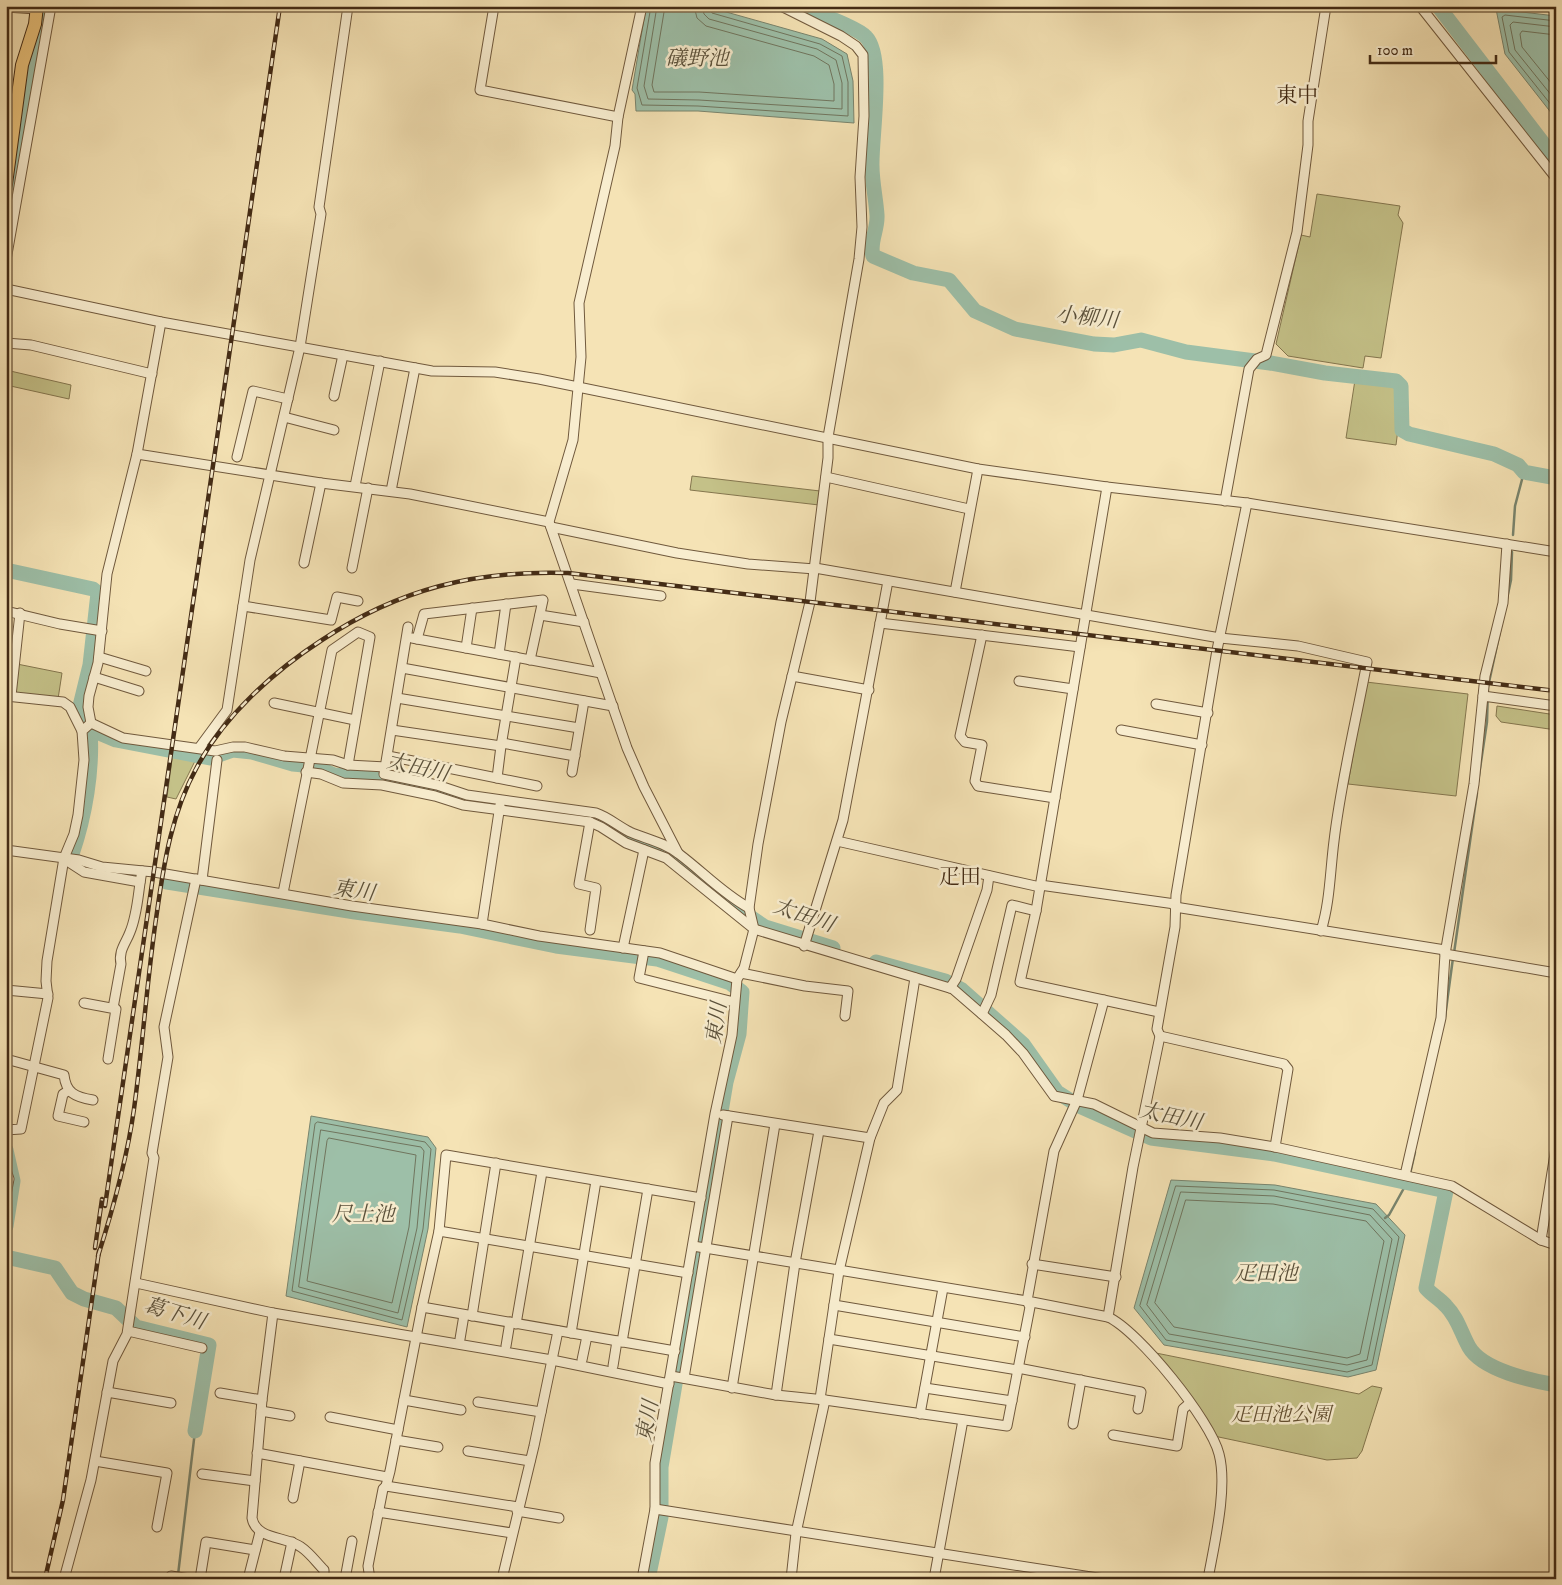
<svg xmlns="http://www.w3.org/2000/svg" width="1562" height="1585" font-family="'IM FELL DW Pica','Noto Serif JP',serif">
<style>
.green{fill:#c4c188;stroke:#84764e}
.water{fill:#9dbfa8;stroke:#79846d}
.lines{fill:none;stroke-linecap:round;stroke-linejoin:round}
.shore{stroke:#70755e;stroke-width:1}
.stream{stroke:#79846d;stroke-width:2.5}
.river{stroke:#9dbfa8;stroke-width:15}
.minor-casing{stroke:#70593d;stroke-width:11}
.highway-casing{stroke:#432b15;stroke-width:14}
.minor{stroke:#f8edcf;stroke-width:9}
.highway{stroke:#eac27a;stroke-width:12}
.rail-casing{stroke:#432b15;stroke-width:4.5}
.rail{stroke:#f8edcf;stroke-width:2.5;stroke-dasharray:8;stroke-linecap:butt}
.labels{text-anchor:middle;stroke-width:5;stroke-linejoin:round;paint-order:stroke}
.park-label{font-size:20px;font-style:italic;fill:#635032;stroke:#f8edcf}
.water-label{font-size:21px;font-style:italic;fill:#5a503a;stroke:#f8edcf}
.neighbourhood-label{font-size:21px;fill:#432b15;stroke:#f8edcf}
</style>
<rect width="100%" height="100%" fill="#f5e3b5"/>
<filter id="stains"><feTurbulence type="fractalNoise" baseFrequency=".004" numOctaves="4"/><feColorMatrix values="0 0 0 0 .2 0 0 0 0 .09 0 0 0 0 .02 0 0 0 .5 -.17"/></filter>
<radialGradient id="worn" r=".72"><stop offset=".6" stop-color="#630" stop-opacity="0"/><stop offset="1" stop-color="#630" stop-opacity=".3"/></radialGradient>
<g class="green">
<path d="M 1317,194 L 1400,206 L 1398,215 L 1403,223 L 1381,358 L 1365,356 L 1363,368 L 1288,356 L 1276,344 L 1301,235 L 1310,237 Z"/>
<path d="M 6,370 L 71,385 L 69,399 L 6,385 Z"/>
<path d="M 1355,380 L 1397,384 L 1398,429 L 1396,445 L 1346,438 Z"/>
<path d="M 692,476 L 820,491 L 819,505 L 690,490 Z"/>
<path d="M 17,664 L 62,673 L 58,699 L 14,694 Z"/>
<path d="M 1366,682 L 1468,694 L 1456,796 L 1348,784 Z"/>
<path d="M 1497,706 L 1556,715 L 1556,730 L 1501,722 L 1496,716 Z"/>
<path d="M 173,752 L 195,761 L 176,799 L 167,797 Z"/>
<path d="M 1156,1353 L 1359,1394 L 1372,1386 L 1382,1388 L 1362,1451 L 1357,1458 L 1327,1460 L 1214,1436 Z"/>
</g>
<g class="water">
<path d="M 705,6 L 822,39 L 847,54 L 853,81 L 854,123 L 698,111 L 636,111 L 635,94 L 632,90 L 646,7 Z"/>
<path d="M 1496,9 L 1556,16 L 1556,119 L 1505,54 Z"/>
<path d="M 311,1116 L 428,1137 L 436,1148 L 428,1229 L 407,1327 L 286,1296 Z"/>
<path d="M 1171,1180 L 1275,1185 L 1376,1204 L 1405,1235 L 1376,1370 L 1348,1377 L 1164,1345 L 1134,1308 Z"/>
</g>
<g class="lines">
<g class="shore">
<path d="M 651,6 L 637,88 L 642,105 L 698,106 L 848,116 L 848,82 L 842,56 L 820,44 L 712,13 L 708,6"/>
<path d="M 657,6 L 644,86 L 648,99 L 699,100 L 842,109 L 842,83 L 836,60 L 817,49 L 709,19 L 704,14 L 702,6"/>
<path d="M 665,6 L 652,85 L 654,92 L 699,92 L 834,101 L 834,84 L 829,65 L 814,56 L 706,26 L 697,18 L 694,6"/>
<path d="M 1556,21 L 1505,15 L 1502,17 L 1509,52 L 1556,111"/>
<path d="M 1556,27 L 1513,22 L 1510,25 L 1515,50 L 1556,101"/>
<path d="M 1556,35 L 1522,31 L 1520,34 L 1522,47 L 1556,89"/>
<path d="M 318,1122 L 425,1142 L 431,1149 L 423,1229 L 402,1320 L 292,1291 L 315,1124 Z"/>
<path d="M 321,1130 L 421,1147 L 424,1151 L 417,1228 L 398,1313 L 299,1287 Z"/>
<path d="M 329,1138 L 416,1155 L 409,1227 L 392,1303 L 307,1281 L 327,1141 Z"/>
<path d="M 1176,1186 L 1274,1190 L 1373,1209 L 1399,1237 L 1372,1365 L 1347,1372 L 1166,1340 L 1140,1306 Z"/>
<path d="M 1181,1192 L 1274,1196 L 1370,1215 L 1392,1239 L 1367,1360 L 1347,1365 L 1169,1334 L 1147,1305 Z"/>
<path d="M 1186,1200 L 1273,1204 L 1366,1221 L 1384,1241 L 1360,1354 L 1347,1358 L 1174,1327 L 1155,1303 Z"/>
</g>
<g class="stream">
<path d="M 1513,535 L 1515,506 L 1524,472"/>
<path d="M 1478,782 L 1487,722 L 1488,687 L 1511,580 L 1512,552"/>
<path d="M 1454,953 L 1477,793"/>
<path d="M 1445,1017 L 1453,958"/>
<path d="M 1410,1174 L 1415,1152"/>
<path d="M 1385,1218 L 1389,1215 L 1409,1179"/>
<path d="M 178,1575 L 195,1431"/>
</g>
<g class="river">
<path d="M 800,6 C 815,13 857,27 866,37 C 885,56 871,139 872,166 C 872,182 876,199 877,215 C 878,230 869,242 873,256 L 913,273 L 949,280 L 975,311 L 1015,329 L 1094,344 L 1114,345 L 1141,340 L 1186,352 L 1270,363 L 1325,373 L 1396,381 L 1401,386 L 1402,430 L 1409,434 L 1494,454 L 1518,465 L 1524,472 L 1556,478"/>
<path d="M 1438,6 L 1556,160"/>
<path d="M 15,183 L 45,6"/>
<path d="M 6,570 L 93,589 L 98,593 L 90,665 L 80,706 L 82,718 L 90,729 L 116,740 L 210,758 L 233,750 L 252,752 L 293,764 L 314,766 L 334,775 L 385,780 L 495,806"/>
<path d="M 572,815 L 596,818 L 618,832 L 659,849 L 680,862 L 737,908 L 765,927 L 833,948"/>
<path d="M 72,854 C 85,816 93,770 90,729"/>
<path d="M 106,872 L 137,877"/>
<path d="M 167,882 L 355,912 L 460,926 L 556,946 L 657,959 L 730,983 L 742,992 L 739,1034 L 726,1082 L 661,1467 L 661,1517 L 648,1579"/>
<path d="M 876,962 L 945,981 L 962,990 L 1023,1044 L 1057,1092 L 1079,1106 L 1151,1138 L 1274,1154 L 1446,1191 L 1426,1288 C 1432,1295 1440,1299 1446,1306 C 1458,1318 1461,1333 1469,1347 C 1482,1370 1532,1381 1556,1385"/>
<path d="M 6,1150 L 13,1181 L 6,1226"/>
<path d="M 6,1257 L 55,1268 L 72,1293 L 84,1299 L 116,1308 L 136,1327 L 209,1345 L 195,1431"/>
</g>
<g class="minor-casing">
<g id="minor">
<path d="M 494,6 L 480,90 L 618,117"/>
<path d="M 642,6 L 618,117 L 615,146 L 579,303 L 581,357 L 573,440 L 549,522 L 627,748 L 644,787 L 678,853"/>
<path d="M 1420,6 L 1556,178"/>
<path d="M 6,7 L 36,9"/>
<path d="M 6,260 L 51,6"/>
<path d="M 6,289 L 161,322 L 432,371 L 495,372 L 539,379 L 978,469 L 1107,487 L 1247,503 L 1556,552"/>
<path d="M 6,343 L 31,345 L 152,374"/>
<path d="M 334,396 L 343,355"/>
<path d="M 284,417 L 334,430"/>
<path d="M 137,454 L 321,483 L 410,494 L 549,522"/>
<path d="M 237,457 L 253,391 L 288,399"/>
<path d="M 826,477 L 969,509"/>
<path d="M 355,486 L 380,361"/>
<path d="M 1107,487 L 1036,911 L 1020,982 L 1159,1012"/>
<path d="M 391,491 L 415,368"/>
<path d="M 1225,501 L 1249,369 L 1257,359 L 1266,355 L 1297,232 L 1308,145 L 1308,121 L 1326,6"/>
<path d="M 551,527 L 677,553 L 748,564 L 815,569"/>
<path d="M 304,563 L 321,483"/>
<path d="M 352,568 L 368,488"/>
<path d="M 815,568 L 1220,638 L 1298,646 L 1367,662 C 1356,721 1341,781 1334,841 C 1330,872 1330,902 1321,931"/>
<path d="M 572,584 L 661,596"/>
<path d="M 955,592 L 978,469"/>
<path d="M 243,606 L 331,620 L 337,597 L 358,601"/>
<path d="M 6,611 L 60,624 L 102,631"/>
<path d="M 540,615 L 584,622"/>
<path d="M 880,623 L 1080,647"/>
<path d="M 408,627 L 384,774 L 437,785 L 467,795 L 596,813 C 608,817 618,826 630,832 C 646,839 664,842 679,854 C 703,872 722,893 749,908"/>
<path d="M 982,635 L 960,736 L 965,742 L 982,745 L 975,781 L 978,786 L 1055,798"/>
<path d="M 412,638 L 601,673"/>
<path d="M 417,639 L 424,614 L 543,600 L 530,660"/>
<path d="M 466,648 L 472,608"/>
<path d="M 499,654 L 506,604"/>
<path d="M 99,657 L 146,671"/>
<path d="M 402,668 L 613,706"/>
<path d="M 792,676 L 869,690"/>
<path d="M 94,677 L 139,691"/>
<path d="M 1019,681 L 1073,689"/>
<path d="M 6,696 L 63,702 L 70,707 L 82,731"/>
<path d="M 11,696 L 20,613"/>
<path d="M 1483,696 L 1485,676 L 1503,603 L 1507,544"/>
<path d="M 397,698 L 579,728"/>
<path d="M 274,703 L 355,720"/>
<path d="M 1156,704 L 1208,713"/>
<path d="M 91,723 L 88,707 L 89,696 L 98,663 L 107,574 L 137,454 L 161,322"/>
<path d="M 91,723 L 123,738 L 215,751 L 233,747 L 245,747 L 284,756 L 333,760 L 348,765 L 386,767"/>
<path d="M 392,730 L 501,746 L 516,657"/>
<path d="M 1121,730 L 1202,745"/>
<path d="M 502,743 L 575,756"/>
<path d="M 199,748 L 227,710 L 250,560 L 300,347 L 321,214 L 319,207 L 348,6"/>
<path d="M 388,756 L 537,786"/>
<path d="M 306,772 L 321,774 L 343,783 L 382,785 L 435,796 L 463,805 L 590,822 L 601,827 L 626,843 L 666,858 L 754,929 L 953,989 L 1006,1035 L 1023,1053 L 1054,1096 L 1094,1104 L 1153,1133 L 1220,1138 L 1275,1147 L 1452,1186 L 1541,1240 L 1556,1245"/>
<path d="M 572,772 L 584,701"/>
<path d="M 497,778 L 501,746"/>
<path d="M 590,822 L 579,884 L 596,888 L 590,930"/>
<path d="M 837,841 L 1040,887"/>
<path d="M 6,850 L 79,860 L 102,867 L 154,872 L 352,906 L 482,924 L 539,936 L 660,953 L 737,979"/>
<path d="M 64,859 L 84,872 L 140,882"/>
<path d="M 202,880 L 217,760"/>
<path d="M 1040,885 L 1175,904"/>
<path d="M 283,893 L 332,650 L 358,632 L 370,637 L 348,765"/>
<path d="M 1175,907 L 1445,950"/>
<path d="M 482,924 L 500,805"/>
<path d="M 804,946 L 843,820 L 888,581"/>
<path d="M 623,948 L 644,850"/>
<path d="M 644,951 L 639,978 L 734,1002"/>
<path d="M 1445,954 L 1556,973"/>
<path d="M 741,973 L 805,986 L 848,991 L 845,1016"/>
<path d="M 950,988 L 956,979 L 987,890 L 989,876"/>
<path d="M 6,990 L 48,994"/>
<path d="M 1104,1000 L 1077,1100 L 1054,1151 L 1027,1301 L 1108,1317 C 1139,1331 1211,1421 1219,1454 C 1228,1488 1214,1545 1208,1579"/>
<path d="M 84,1003 L 116,1009 L 108,1059"/>
<path d="M 113,1008 L 121,964 C 118,951 126,943 130,932 C 138,913 138,891 142,871"/>
<path d="M 982,1014 L 991,995 L 1012,905 L 1036,911"/>
<path d="M 1160,1036 L 1284,1064 L 1288,1069 L 1275,1147"/>
<path d="M 6,1059 L 64,1075 C 66,1093 75,1097 93,1100"/>
<path d="M 68,1091 L 63,1094 L 58,1116 L 84,1122"/>
<path d="M 723,1115 L 870,1138"/>
<path d="M 6,1130 L 21,1129 L 48,998 L 46,981 L 47,961 L 64,858 L 74,834 L 78,815 L 84,760 L 82,731 L 91,723"/>
<path d="M 6,1170 L 9,1179 L 6,1195"/>
<path d="M 1405,1175 L 1441,1018 L 1445,954 L 1474,784 L 1483,696 L 1556,706"/>
<path d="M 439,1231 L 688,1273"/>
<path d="M 1541,1240 L 1556,1148"/>
<path d="M 1032,1264 L 1116,1277"/>
<path d="M 136,1283 L 273,1313 L 552,1360 L 669,1384"/>
<path d="M 834,1305 L 1025,1337"/>
<path d="M 422,1307 L 675,1351"/>
<path d="M 273,1313 L 262,1400 L 252,1518 C 256,1540 286,1536 301,1547 C 310,1553 317,1563 324,1570 L 324,1579"/>
<path d="M 472,1316 L 496,1163"/>
<path d="M 1108,1317 L 1133,1167 L 1160,1036 L 1157,1029 L 1175,927 L 1176,895 L 1217,650 L 1247,503"/>
<path d="M 516,1324 L 542,1172"/>
<path d="M 128,1331 L 202,1348"/>
<path d="M 571,1333 L 596,1181"/>
<path d="M 460,1339 L 464,1315"/>
<path d="M 829,1339 L 1018,1370"/>
<path d="M 622,1342 L 648,1189"/>
<path d="M 506,1346 L 510,1322"/>
<path d="M 582,1360 L 587,1336"/>
<path d="M 613,1366 L 617,1341"/>
<path d="M 1018,1368 L 1141,1392 L 1138,1409"/>
<path d="M 671,1376 L 776,1395 L 825,1400 L 1007,1426 L 1030,1307 L 1027,1301 L 693,1246"/>
<path d="M 684,1378 L 728,1116"/>
<path d="M 732,1388 L 775,1124"/>
<path d="M 925,1388 L 1012,1401"/>
<path d="M 107,1392 L 171,1403"/>
<path d="M 220,1393 L 262,1400"/>
<path d="M 776,1395 L 795,1263 L 819,1131"/>
<path d="M 820,1399 L 839,1271 L 870,1138 L 884,1103 L 897,1090 L 915,978"/>
<path d="M 404,1400 L 461,1410"/>
<path d="M 478,1402 L 541,1412"/>
<path d="M 261,1411 L 290,1416"/>
<path d="M 920,1414 L 943,1288"/>
<path d="M 330,1417 L 398,1430"/>
<path d="M 1073,1424 L 1081,1380"/>
<path d="M 1113,1435 L 1177,1446 L 1183,1409 L 1190,1403"/>
<path d="M 396,1440 L 438,1447"/>
<path d="M 468,1451 L 530,1461"/>
<path d="M 257,1453 L 387,1477"/>
<path d="M 95,1461 L 167,1473 L 157,1527"/>
<path d="M 202,1474 L 255,1481"/>
<path d="M 386,1486 L 518,1507"/>
<path d="M 293,1498 L 300,1461"/>
<path d="M 655,1509 L 1104,1579"/>
<path d="M 517,1511 L 559,1518"/>
<path d="M 378,1512 L 512,1533"/>
<path d="M 64,1579 L 91,1480 L 113,1361 L 127,1334 L 154,1158 L 152,1153 L 168,1057 L 164,1027 L 196,879"/>
<path d="M 171,1579 L 171,1576 L 190,1579"/>
<path d="M 200,1579 L 206,1542 L 255,1550"/>
<path d="M 248,1579 L 260,1532"/>
<path d="M 284,1579 L 292,1542"/>
<path d="M 345,1579 L 352,1541"/>
<path d="M 370,1579 L 368,1566 L 383,1489 L 386,1486 L 390,1471 L 422,1307 L 439,1231 L 446,1155 L 701,1198"/>
<path d="M 502,1579 L 534,1446 L 558,1331"/>
<path d="M 642,1579 L 655,1509 L 655,1463 L 715,1114 L 732,1035 L 737,979 L 744,968 L 754,929 L 749,908 L 758,844 L 781,722 L 810,602 L 828,458 L 828,437 L 859,259 L 862,227 L 860,177 L 864,116 L 863,55 L 856,46 L 841,36 L 781,6"/>
<path d="M 791,1579 L 796,1533 L 825,1400"/>
<path d="M 934,1579 L 963,1420"/>
</g>
</g>
<g class="highway-casing">
<path id="highway" d="M 6,184 L 22,65 L 35,24 L 37,6"/>
</g>
<use href="#minor" class="minor"/>
<use href="#highway" class="highway"/>
<g class="rail-casing">
<g id="rail">
<path d="M 105,1206 L 280,6"/>
<path d="M 95,1248 L 102,1199"/>
<path d="M 98,1256 C 113,1209 127,1159 134,1109 C 143,1044 147,978 157,912 C 164,862 172,812 197,767 C 224,716 274,671 322,640 C 399,589 475,570 568,573 L 1556,691"/>
<path d="M 45,1579 L 63,1500 L 99,1251"/>
</g>
</g>
<use href="#rail" class="rail"/>
</g>
<g class="labels">
<g class="park-label">
<text x="1281" y="1421">疋田池公園</text>
</g>
<g class="water-label">
<text x="697" y="65">礒野池</text>
<text transform="translate(1087 317) rotate(6)" y="7">小柳川</text>
<text transform="translate(418 767) rotate(13)" y="7">太田川</text>
<text transform="translate(354 890) rotate(8)" y="7">東川</text>
<text transform="translate(804 915) rotate(19)" y="7">太田川</text>
<text transform="translate(716 1023) rotate(-82)" y="7">東川</text>
<text transform="translate(1171 1116) rotate(12)" y="7">太田川</text>
<text x="363" y="1221">尺土池</text>
<text x="1266" y="1280">疋田池</text>
<text transform="translate(175 1313) rotate(17)" y="7">葛下川</text>
<text transform="translate(647 1421) rotate(-80)" y="7">東川</text>
</g>
<g class="neighbourhood-label">
<text x="1297" y="102">東中</text>
<text x="960" y="883">疋田</text>
</g>
</g>
<rect width="1562" height="1585" fill="none" stroke="#f5e3b5" stroke-width="25"/>
<rect x="8" y="8" width="1547" height="1570" fill="none" stroke="#432b15" stroke-width="2.5"/>
<rect x="12" y="12" width="1537" height="1560" fill="none" stroke="#432b15"/>
<path d="M1370 55v8h126v-8" fill="none" stroke="#432b15" stroke-width="2.5"/>
<text x="1377" y="55" font-size="15" fill="#432b15" stroke="#f8edcf" stroke-width="4" paint-order="stroke">100 m</text>
<rect width="100%" height="100%" filter="url(#stains)"/>
<rect width="100%" height="100%" fill="url(#worn)"/>
</svg>
